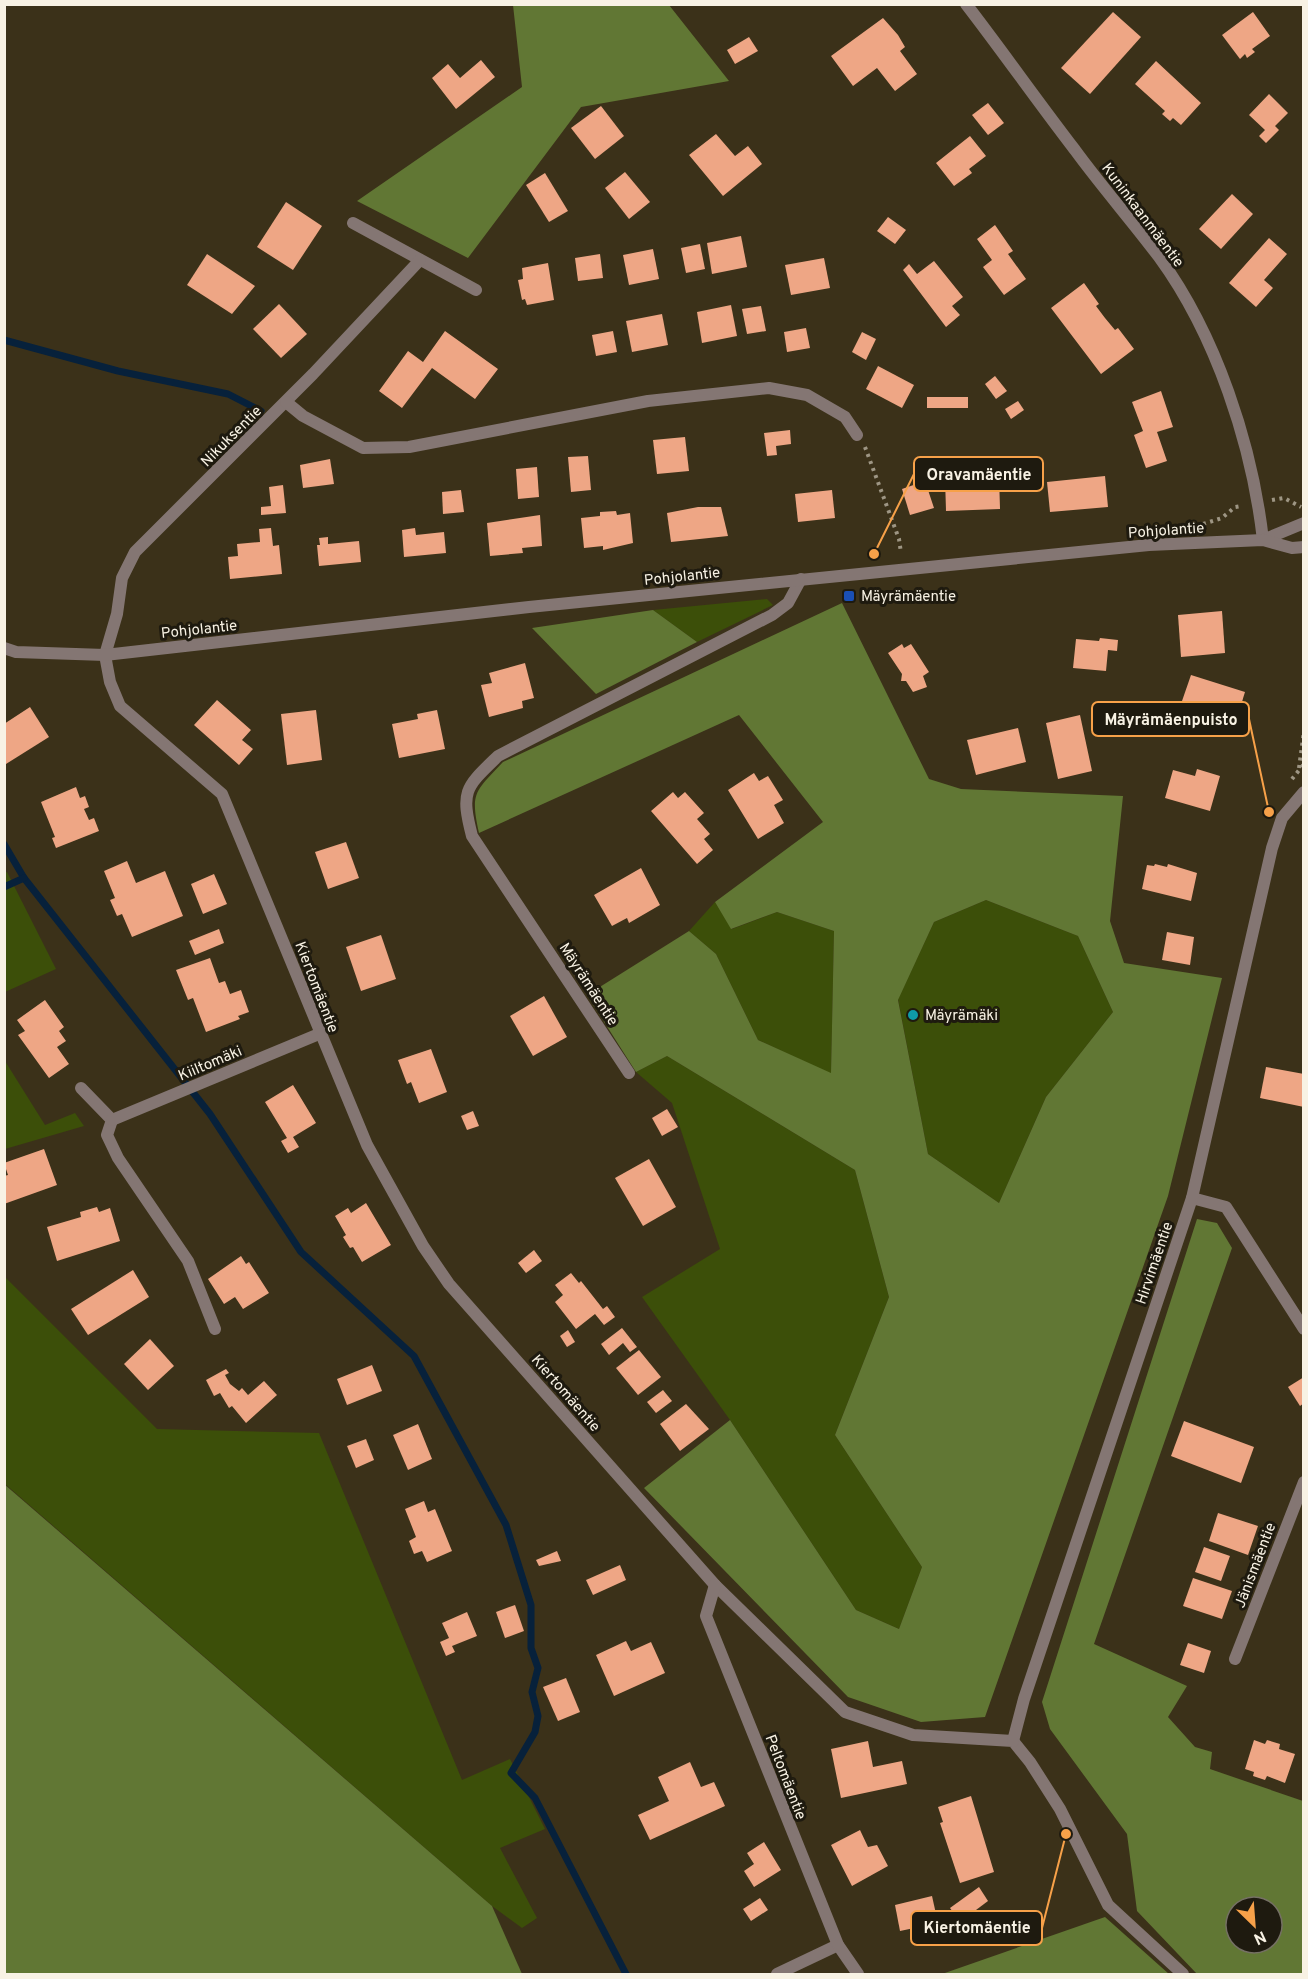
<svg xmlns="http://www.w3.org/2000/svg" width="1308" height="1979" font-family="Overpass,sans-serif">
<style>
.green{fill:#3c4f09}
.forest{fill:#617734;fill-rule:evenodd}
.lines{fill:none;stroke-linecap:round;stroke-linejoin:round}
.stream{stroke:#07213b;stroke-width:7}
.building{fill:#eea685}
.path{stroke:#9e9684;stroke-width:4;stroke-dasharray:3 4.5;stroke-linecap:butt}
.service{stroke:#847673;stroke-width:12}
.minor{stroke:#847673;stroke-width:12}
.tertiary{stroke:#847673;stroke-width:12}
.transit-dot{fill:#1a4fb4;stroke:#1e1a0f;stroke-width:2}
.culture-dot{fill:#0f9aa8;stroke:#1e1a0f;stroke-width:2}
.labels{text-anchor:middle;stroke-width:6;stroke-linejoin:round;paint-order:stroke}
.street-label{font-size:15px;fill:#f8f2e4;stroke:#1e1a0f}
.poi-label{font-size:15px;fill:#f8f2e4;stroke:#1e1a0f;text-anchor:start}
.leader{fill:none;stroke:#f7a149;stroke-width:2}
.callout-dot{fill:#f7a149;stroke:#1e1a0f;stroke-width:2}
.callout{fill:#1e1a0f;stroke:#f7a149;stroke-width:2}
.callout-label{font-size:16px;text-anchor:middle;font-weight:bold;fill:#f8f2e4}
</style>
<rect width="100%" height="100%" fill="#3b3119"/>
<g class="green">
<path d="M 767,599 L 773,605 L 697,642 L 653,610 Z"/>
<path d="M 7,872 L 56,969 L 5,992 L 4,873 Z"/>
<path d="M 986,900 L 1078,936 L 1113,1012 L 1046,1097 L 999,1203 L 928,1154 L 898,999 L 934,922 Z"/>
<path d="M 715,902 L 732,929 L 777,912 L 834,931 L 831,1074 L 758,1040 L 716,954 L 689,931 Z"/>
<path d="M 667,1056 L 855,1170 L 889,1297 L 835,1435 L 922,1567 L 899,1629 L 856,1610 L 730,1420 L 642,1297 L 720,1249 L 672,1103 L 636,1072 Z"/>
<path d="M 5,1061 L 45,1125 L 75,1113 L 84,1126 L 5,1149 Z"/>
<path d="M 5,1277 L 157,1429 L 319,1433 L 462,1780 L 510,1759 L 545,1829 L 500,1848 L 537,1918 L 522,1928 L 492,1906 L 5,1484 Z"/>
</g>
<g class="forest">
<path d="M 513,5 L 669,5 L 729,81 L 581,107 L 468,258 L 357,201 L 522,87 Z"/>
<path d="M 842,603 L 929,779 L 961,789 L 1123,796 L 1110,921 L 1124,963 L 1222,978 L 1168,1196 L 985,1717 L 921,1722 L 848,1697 L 644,1488 L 730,1420 L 856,1610 L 899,1629 L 922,1567 L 835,1435 L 889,1297 L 855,1170 L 667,1056 L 636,1072 L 587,995 L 689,931 L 716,954 L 758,1040 L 831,1073 L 834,931 L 777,912 L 731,929 L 715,902 L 823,822 L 739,715 L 479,833 C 470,792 475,792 503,762 ZM 986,900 L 1078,936 L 1113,1012 L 1046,1097 L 999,1203 L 928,1154 L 898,1000 L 934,922 Z"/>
<path d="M 653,610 L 697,642 L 596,694 L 532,628 Z"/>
<path d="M 1197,1219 L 1217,1223 L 1232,1248 L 1094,1644 L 1187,1686 L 1168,1717 L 1195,1747 L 1212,1752 L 1210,1769 L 1303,1801 L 1303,1974 L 1197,1974 L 1137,1911 L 1127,1834 L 1050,1729 L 1042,1702 ZM 1236,1907 L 1272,1907 L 1272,1943 L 1236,1943 Z"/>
<path d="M 4,1484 L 492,1906 L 522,1974 L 5,1974 Z"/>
<path d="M 1105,1917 L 1169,1974 L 942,1974 Z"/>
</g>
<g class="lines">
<g class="stream">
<path d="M 4,340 L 118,371 L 228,394 L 261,411"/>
<path d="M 4,844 L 24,878 L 210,1114 L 301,1252 L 414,1356 L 506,1525 L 531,1605 L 531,1648 L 538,1668 L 532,1692 L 538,1716 L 535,1732 L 511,1773 L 535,1798 L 626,1974"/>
<path d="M 4,887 L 24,878"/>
</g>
</g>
<g class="building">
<path d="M 1113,12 L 1141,37 L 1090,94 L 1061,68 Z"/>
<path d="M 1253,12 L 1270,36 L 1252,49 L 1255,52 L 1247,58 L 1245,54 L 1240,59 L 1222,35 Z"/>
<path d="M 883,18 L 898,35 L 905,47 L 900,51 L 917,74 L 895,91 L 877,68 L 853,86 L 831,56 Z"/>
<path d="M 749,37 L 758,51 L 735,64 L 727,50 Z"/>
<path d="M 481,60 L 495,77 L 456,109 L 432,78 L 448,64 L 460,78 Z"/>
<path d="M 1156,61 L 1201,103 L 1181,125 L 1173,118 L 1170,121 L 1162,114 L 1165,111 L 1135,84 Z"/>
<path d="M 1269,94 L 1288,113 L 1275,126 L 1279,130 L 1266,143 L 1259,136 L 1265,130 L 1249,115 Z"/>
<path d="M 988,103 L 1004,123 L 988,135 L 972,115 Z"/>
<path d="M 601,106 L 624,136 L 595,159 L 571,128 Z"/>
<path d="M 716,134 L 735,156 L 748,146 L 762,164 L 723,196 L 689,155 Z"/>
<path d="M 970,136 L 986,156 L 969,169 L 972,173 L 954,186 L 936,163 Z"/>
<path d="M 625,172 L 650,202 L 629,219 L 605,188 Z"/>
<path d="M 545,173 L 568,211 L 549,222 L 526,185 Z"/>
<path d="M 1232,194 L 1253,214 L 1221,249 L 1199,229 Z"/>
<path d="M 286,202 L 322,226 L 293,270 L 257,247 Z"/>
<path d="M 888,217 L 906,230 L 895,244 L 877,231 Z"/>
<path d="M 995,225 L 1013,251 L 1008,254 L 1026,279 L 1004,295 L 983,267 L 992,260 L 977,239 Z"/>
<path d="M 741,236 L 747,267 L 712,274 L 707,243 Z"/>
<path d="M 1269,238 L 1287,254 L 1264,280 L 1273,288 L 1256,307 L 1229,283 Z"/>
<path d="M 700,244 L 705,269 L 686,273 L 681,248 Z"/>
<path d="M 653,249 L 659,279 L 629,285 L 623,255 Z"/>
<path d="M 207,254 L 255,286 L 232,314 L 187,285 Z"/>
<path d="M 600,254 L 603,278 L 578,281 L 575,258 Z"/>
<path d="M 824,258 L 830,288 L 791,295 L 785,265 Z"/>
<path d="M 934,261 L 963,297 L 952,306 L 960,315 L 946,327 L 903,270 L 909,264 L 917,274 Z"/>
<path d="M 548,263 L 554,300 L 527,305 L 525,299 L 522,300 L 518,280 L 523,279 L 522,268 Z"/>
<path d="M 1084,283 L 1099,304 L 1096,306 L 1105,318 L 1115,330 L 1118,328 L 1134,349 L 1101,374 L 1051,308 Z"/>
<path d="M 279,304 L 307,334 L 281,358 L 253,329 Z"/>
<path d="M 731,305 L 737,336 L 702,343 L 697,312 Z"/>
<path d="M 761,306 L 766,331 L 747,334 L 742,309 Z"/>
<path d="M 662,314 L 668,345 L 632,352 L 626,321 Z"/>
<path d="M 806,328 L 810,348 L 787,352 L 784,332 Z"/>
<path d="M 445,331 L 498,369 L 475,399 L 432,368 L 402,408 L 379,391 L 408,351 L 423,362 Z"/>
<path d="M 613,331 L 617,352 L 596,356 L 592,335 Z"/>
<path d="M 862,332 L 876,339 L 866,360 L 852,352 Z"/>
<path d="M 878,366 L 914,385 L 902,408 L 866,389 Z"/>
<path d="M 995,376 L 1007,391 L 996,399 L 985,384 Z"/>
<path d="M 1161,391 L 1173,427 L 1157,432 L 1167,461 L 1146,468 L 1134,435 L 1143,431 L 1132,402 Z"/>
<rect x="927" y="397" width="41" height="11"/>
<path d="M 1018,401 L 1024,410 L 1011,419 L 1005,409 Z"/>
<path d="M 790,430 L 791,444 L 776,446 L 777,455 L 767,456 L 764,433 Z"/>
<path d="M 685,437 L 689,471 L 657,474 L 653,440 Z"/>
<path d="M 588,456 L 591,490 L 571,492 L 568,457 Z"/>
<path d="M 330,459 L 334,484 L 303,488 L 300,465 Z"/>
<path d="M 537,467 L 539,497 L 518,499 L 516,469 Z"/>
<path d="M 1105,476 L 1108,507 L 1050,512 L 1047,482 Z"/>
<path d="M 999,477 L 1000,509 L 946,511 L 945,479 Z"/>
<path d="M 925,481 L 934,508 L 910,515 L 902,489 Z"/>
<path d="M 283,485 L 286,513 L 261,515 L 261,507 L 271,506 L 269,487 Z"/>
<path d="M 461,490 L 464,512 L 443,514 L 442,492 Z"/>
<path d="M 832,490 L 835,518 L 798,522 L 795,494 Z"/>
<path d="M 698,507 L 721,507 L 728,536 L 671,542 L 667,513 Z"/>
<path d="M 616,511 L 617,515 L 630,513 L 633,543 L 603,550 L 603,546 L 584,548 L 581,518 L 600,516 L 600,512 Z"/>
<path d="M 540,515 L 542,546 L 522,548 L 523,553 L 490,556 L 487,523 Z"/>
<path d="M 271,528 L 273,546 L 279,545 L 282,574 L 230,579 L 228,557 L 238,556 L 237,544 L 260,542 L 259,529 Z"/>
<path d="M 415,528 L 416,535 L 444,532 L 446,553 L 404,557 L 402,530 Z"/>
<path d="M 328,537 L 328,544 L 359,541 L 361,562 L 319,566 L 317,545 L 320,545 L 319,538 Z"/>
<path d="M 1222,611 L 1225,653 L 1181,657 L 1178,615 Z"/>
<path d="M 1100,638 L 1118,640 L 1117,651 L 1108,650 L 1106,671 L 1073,668 L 1076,639 L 1099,641 Z"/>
<path d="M 902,644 L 904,648 L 911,644 L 929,672 L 923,676 L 927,687 L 913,692 L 906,681 L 901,681 L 902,674 L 888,653 Z"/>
<path d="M 525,663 L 534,698 L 522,701 L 523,708 L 489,717 L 481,685 L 492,683 L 489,673 Z"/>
<path d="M 1191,675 L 1245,692 L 1237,718 L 1182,701 Z"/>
<path d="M 217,700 L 251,730 L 242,740 L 253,749 L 239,765 L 194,725 Z"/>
<path d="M 30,707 L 49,737 L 6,764 L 4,724 Z"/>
<path d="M 316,710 L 322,760 L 287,765 L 281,714 Z"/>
<path d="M 437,710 L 445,749 L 399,758 L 392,724 L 418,719 L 417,714 Z"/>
<path d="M 1080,715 L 1092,771 L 1058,779 L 1046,723 Z"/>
<path d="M 1018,728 L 1026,762 L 976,775 L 967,740 Z"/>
<path d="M 1197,769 L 1220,776 L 1210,811 L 1165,798 L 1173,770 L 1195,776 Z"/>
<path d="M 754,773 L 759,781 L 768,776 L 783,800 L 774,805 L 784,823 L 758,839 L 728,790 Z"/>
<path d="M 76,787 L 80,798 L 85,796 L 89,807 L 84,809 L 89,820 L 94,818 L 99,831 L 56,848 L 52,838 L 55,837 L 41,802 Z"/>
<path d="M 673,792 L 678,798 L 685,792 L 704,813 L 697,819 L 710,834 L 704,839 L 713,850 L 697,864 L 651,811 Z"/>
<path d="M 346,842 L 359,878 L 328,889 L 315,852 Z"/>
<path d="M 127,861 L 136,883 L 165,871 L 183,916 L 132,937 L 122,914 L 117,916 L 110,900 L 115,898 L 104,871 Z"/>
<path d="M 1155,864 L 1167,867 L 1168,864 L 1197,873 L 1191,901 L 1142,889 L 1147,865 L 1154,866 Z"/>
<path d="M 641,868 L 660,905 L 629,923 L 627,918 L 612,926 L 594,895 Z"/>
<path d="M 214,874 L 227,904 L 203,914 L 191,884 Z"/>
<path d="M 219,929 L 224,943 L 195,955 L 189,941 Z"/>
<path d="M 1167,932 L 1194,937 L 1190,965 L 1162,960 Z"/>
<path d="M 381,935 L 396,979 L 361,991 L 346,947 Z"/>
<path d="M 210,958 L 219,983 L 225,981 L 230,994 L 241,990 L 249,1012 L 238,1016 L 240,1019 L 206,1032 L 193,998 L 188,1000 L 176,970 Z"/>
<path d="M 544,996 L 567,1037 L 533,1056 L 510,1016 Z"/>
<path d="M 45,1000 L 64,1027 L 59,1031 L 66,1041 L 57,1047 L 69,1064 L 49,1078 L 18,1035 L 25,1031 L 17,1020 Z"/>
<path d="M 431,1049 L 447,1092 L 419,1103 L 411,1082 L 407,1084 L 398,1060 Z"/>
<path d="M 1266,1067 L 1304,1074 L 1304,1107 L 1260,1098 Z"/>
<path d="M 293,1085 L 316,1123 L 293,1137 L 299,1147 L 288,1153 L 281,1141 L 287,1138 L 265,1102 Z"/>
<path d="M 667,1109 L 678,1127 L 662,1136 L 652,1118 Z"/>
<path d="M 473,1111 L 479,1126 L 467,1130 L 461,1116 Z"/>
<path d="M 44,1149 L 57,1185 L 4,1204 L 4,1176 L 8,1175 L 4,1163 Z"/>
<path d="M 649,1159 L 676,1207 L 643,1226 L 615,1178 Z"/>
<path d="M 366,1203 L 391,1245 L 362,1262 L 353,1247 L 350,1248 L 343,1237 L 346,1235 L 335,1216 L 348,1208 L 351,1213 Z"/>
<path d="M 97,1207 L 99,1212 L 110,1208 L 120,1241 L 57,1261 L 47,1227 L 81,1217 L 80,1212 Z"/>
<path d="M 534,1250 L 542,1261 L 526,1273 L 518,1263 Z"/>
<path d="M 241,1256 L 246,1264 L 249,1262 L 269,1293 L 243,1309 L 235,1297 L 224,1304 L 208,1279 Z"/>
<path d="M 133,1270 L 149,1297 L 88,1335 L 71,1309 Z"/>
<path d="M 571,1273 L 579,1283 L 581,1281 L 603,1309 L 607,1306 L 615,1317 L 604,1325 L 595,1314 L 576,1329 L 555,1302 L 563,1295 L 555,1285 Z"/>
<path d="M 622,1328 L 637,1347 L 630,1352 L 623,1343 L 609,1355 L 601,1344 Z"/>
<path d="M 568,1330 L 575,1342 L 567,1347 L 560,1336 Z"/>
<path d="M 150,1339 L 174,1366 L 148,1390 L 124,1364 Z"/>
<path d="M 639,1350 L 661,1377 L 638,1395 L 616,1368 Z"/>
<path d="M 372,1365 L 382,1391 L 347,1405 L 337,1379 Z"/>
<path d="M 226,1369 L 229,1373 L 225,1375 L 230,1384 L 239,1391 L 242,1388 L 248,1395 L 264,1381 L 277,1395 L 246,1423 L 232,1406 L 229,1408 L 220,1393 L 214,1396 L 206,1380 Z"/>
<path d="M 1304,1377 L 1304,1403 L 1300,1406 L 1288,1387 Z"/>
<path d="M 663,1390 L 672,1401 L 656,1413 L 647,1402 Z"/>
<path d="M 686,1404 L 709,1429 L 680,1451 L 660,1424 Z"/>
<path d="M 1184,1421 L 1254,1447 L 1241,1483 L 1171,1456 Z"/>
<path d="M 418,1424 L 432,1459 L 408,1470 L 393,1435 Z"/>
<path d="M 366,1439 L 374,1460 L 356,1468 L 347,1446 Z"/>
<path d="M 424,1501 L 428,1512 L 435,1509 L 452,1551 L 427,1562 L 422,1551 L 414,1554 L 409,1541 L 416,1537 L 405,1509 Z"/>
<path d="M 1218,1513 L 1258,1526 L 1248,1555 L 1209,1541 Z"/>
<path d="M 1204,1547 L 1230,1556 L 1221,1581 L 1195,1572 Z"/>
<path d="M 557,1551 L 561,1561 L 539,1566 L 536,1560 Z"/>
<path d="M 620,1565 L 626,1580 L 593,1595 L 586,1580 Z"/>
<path d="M 1193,1578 L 1232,1591 L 1222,1619 L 1183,1606 Z"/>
<path d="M 515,1605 L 524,1631 L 505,1638 L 496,1612 Z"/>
<path d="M 467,1612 L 477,1636 L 452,1646 L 455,1652 L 446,1656 L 440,1642 L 449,1638 L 442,1623 Z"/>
<path d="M 626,1641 L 631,1651 L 651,1642 L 665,1673 L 614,1696 L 596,1655 Z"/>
<path d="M 1188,1643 L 1211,1651 L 1204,1673 L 1180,1665 Z"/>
<path d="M 566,1678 L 580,1712 L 558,1721 L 543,1687 Z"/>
<path d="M 1254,1740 L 1265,1744 L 1267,1740 L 1280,1744 L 1279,1749 L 1295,1754 L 1285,1783 L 1267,1776 L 1265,1780 L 1253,1776 L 1254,1772 L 1245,1769 Z"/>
<path d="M 868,1741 L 873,1767 L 902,1761 L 907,1784 L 841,1798 L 831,1749 Z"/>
<path d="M 690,1762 L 701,1787 L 714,1782 L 725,1806 L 650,1840 L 638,1815 L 669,1801 L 658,1777 Z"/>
<path d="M 971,1796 L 994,1872 L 960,1883 L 940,1823 L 943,1822 L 938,1807 Z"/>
<path d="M 860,1830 L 868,1847 L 877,1845 L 888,1866 L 852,1886 L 831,1845 Z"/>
<path d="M 764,1842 L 781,1870 L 754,1887 L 744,1871 L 754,1864 L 747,1853 Z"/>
<path d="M 979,1887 L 988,1901 L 960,1922 L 950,1908 Z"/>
<path d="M 932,1896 L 938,1923 L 900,1931 L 895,1905 Z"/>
<path d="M 760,1898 L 768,1910 L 751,1921 L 743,1909 Z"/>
</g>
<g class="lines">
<g class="path">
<path d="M 865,447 L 899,539 L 901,553"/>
<path d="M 1272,500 L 1284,498 L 1301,507"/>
<path d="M 1203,524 L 1222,518 L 1235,507 L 1241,506"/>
<path d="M 1299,768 L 1304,731"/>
<path d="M 1292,779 L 1304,764"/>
</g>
<g class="service">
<path d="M 81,1088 L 112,1120 L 107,1135 L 118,1158 L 188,1261 L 215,1329"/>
<path d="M 777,1974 L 838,1945"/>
</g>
<g class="minor">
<path d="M 966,4 C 1003,52 1038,102 1075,150 C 1102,187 1132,221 1159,257 C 1216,335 1252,444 1263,540"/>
<path d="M 353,223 L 476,290"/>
<path d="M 420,260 L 313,374 L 135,552 L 122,578 L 117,614 L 105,655 L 110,682 L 120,706 L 222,794 L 367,1145 L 423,1246 L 449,1284 L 715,1585 L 845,1712 L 913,1735 L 1013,1741 L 1030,1762 L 1060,1809 L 1108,1905 L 1183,1974"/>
<path d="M 286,402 L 303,416 L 363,448 L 409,447 L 648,401 L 769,388 L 807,395 L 845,417 L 857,435"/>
<path d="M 629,1073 L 472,836 C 460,790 466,787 498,756 L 772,615 L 788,603 L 801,579"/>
<path d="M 112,1120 L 319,1034"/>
<path d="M 1192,1198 L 1226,1207 L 1304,1329"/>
<path d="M 715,1585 L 706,1616 L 838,1945 L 858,1974"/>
<path d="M 1235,1659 L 1304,1482"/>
<path d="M 1013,1741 L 1024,1699 L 1192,1198 L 1272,848 L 1282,818 L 1304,792"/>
</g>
<g class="tertiary">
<path d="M 1263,540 L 1304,523"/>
<path d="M 4,648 L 16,652 L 105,655 L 529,607 L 1149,545 L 1263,540 L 1292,548 L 1304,547"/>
</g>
</g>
<rect class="transit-dot" x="843" y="590" width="12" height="12" rx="3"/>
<circle class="culture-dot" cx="913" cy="1015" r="6"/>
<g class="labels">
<g class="street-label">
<text transform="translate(1143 215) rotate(53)" y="5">Kuninkaanmäentie</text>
<text transform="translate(231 436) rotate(-45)" y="5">Nikuksentie</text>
<text transform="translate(1166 530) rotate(-4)" y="5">Pohjolantie</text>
<text transform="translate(682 576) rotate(-6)" y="5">Pohjolantie</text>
<text transform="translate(199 629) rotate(-6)" y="5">Pohjolantie</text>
<text transform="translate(589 984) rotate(57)" y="5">Mäyrämäentie</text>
<text transform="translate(317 987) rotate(69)" y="5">Kiertomäentie</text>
<text transform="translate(210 1063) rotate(-23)" y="5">Kiiltomäki</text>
<text transform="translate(1154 1263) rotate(-71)" y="5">Hirvimäentie</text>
<text transform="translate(566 1393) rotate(49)" y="5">Kiertomäentie</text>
<text transform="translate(1255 1565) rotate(-69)" y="5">Jänismäentie</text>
<text transform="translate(786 1777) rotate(69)" y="5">Peltomäentie</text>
</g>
<g class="poi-label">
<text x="861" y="601">Mäyrämäentie</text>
<text x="925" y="1020">Mäyrämäki</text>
</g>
</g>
<path class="leader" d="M874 554L914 474M1269 812L1249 719M1066 1834L1042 1928"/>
<g class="callout-dot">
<circle cx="874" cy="554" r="6"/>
<circle cx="1269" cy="812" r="6"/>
<circle cx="1066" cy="1834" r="6"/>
</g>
<g class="callout">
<rect x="914" y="457" width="129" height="34" rx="6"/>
<rect x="1092" y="702" width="157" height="34" rx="6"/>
<rect x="911" y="1911" width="131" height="34" rx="6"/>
</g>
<g class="callout-label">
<text x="979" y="480">Oravamäentie</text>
<text x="1171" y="725">Mäyrämäenpuisto</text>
<text x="977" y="1933">Kiertomäentie</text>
</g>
<rect width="1308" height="1979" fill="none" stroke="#f8f2e4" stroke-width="12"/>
<g transform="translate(1254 1925) rotate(155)"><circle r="28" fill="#1e1a0f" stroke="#757064" stroke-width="1.5"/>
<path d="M0-4.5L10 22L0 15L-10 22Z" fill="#f7a149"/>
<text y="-9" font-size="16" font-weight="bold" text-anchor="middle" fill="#f8f2e4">N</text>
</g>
</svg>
